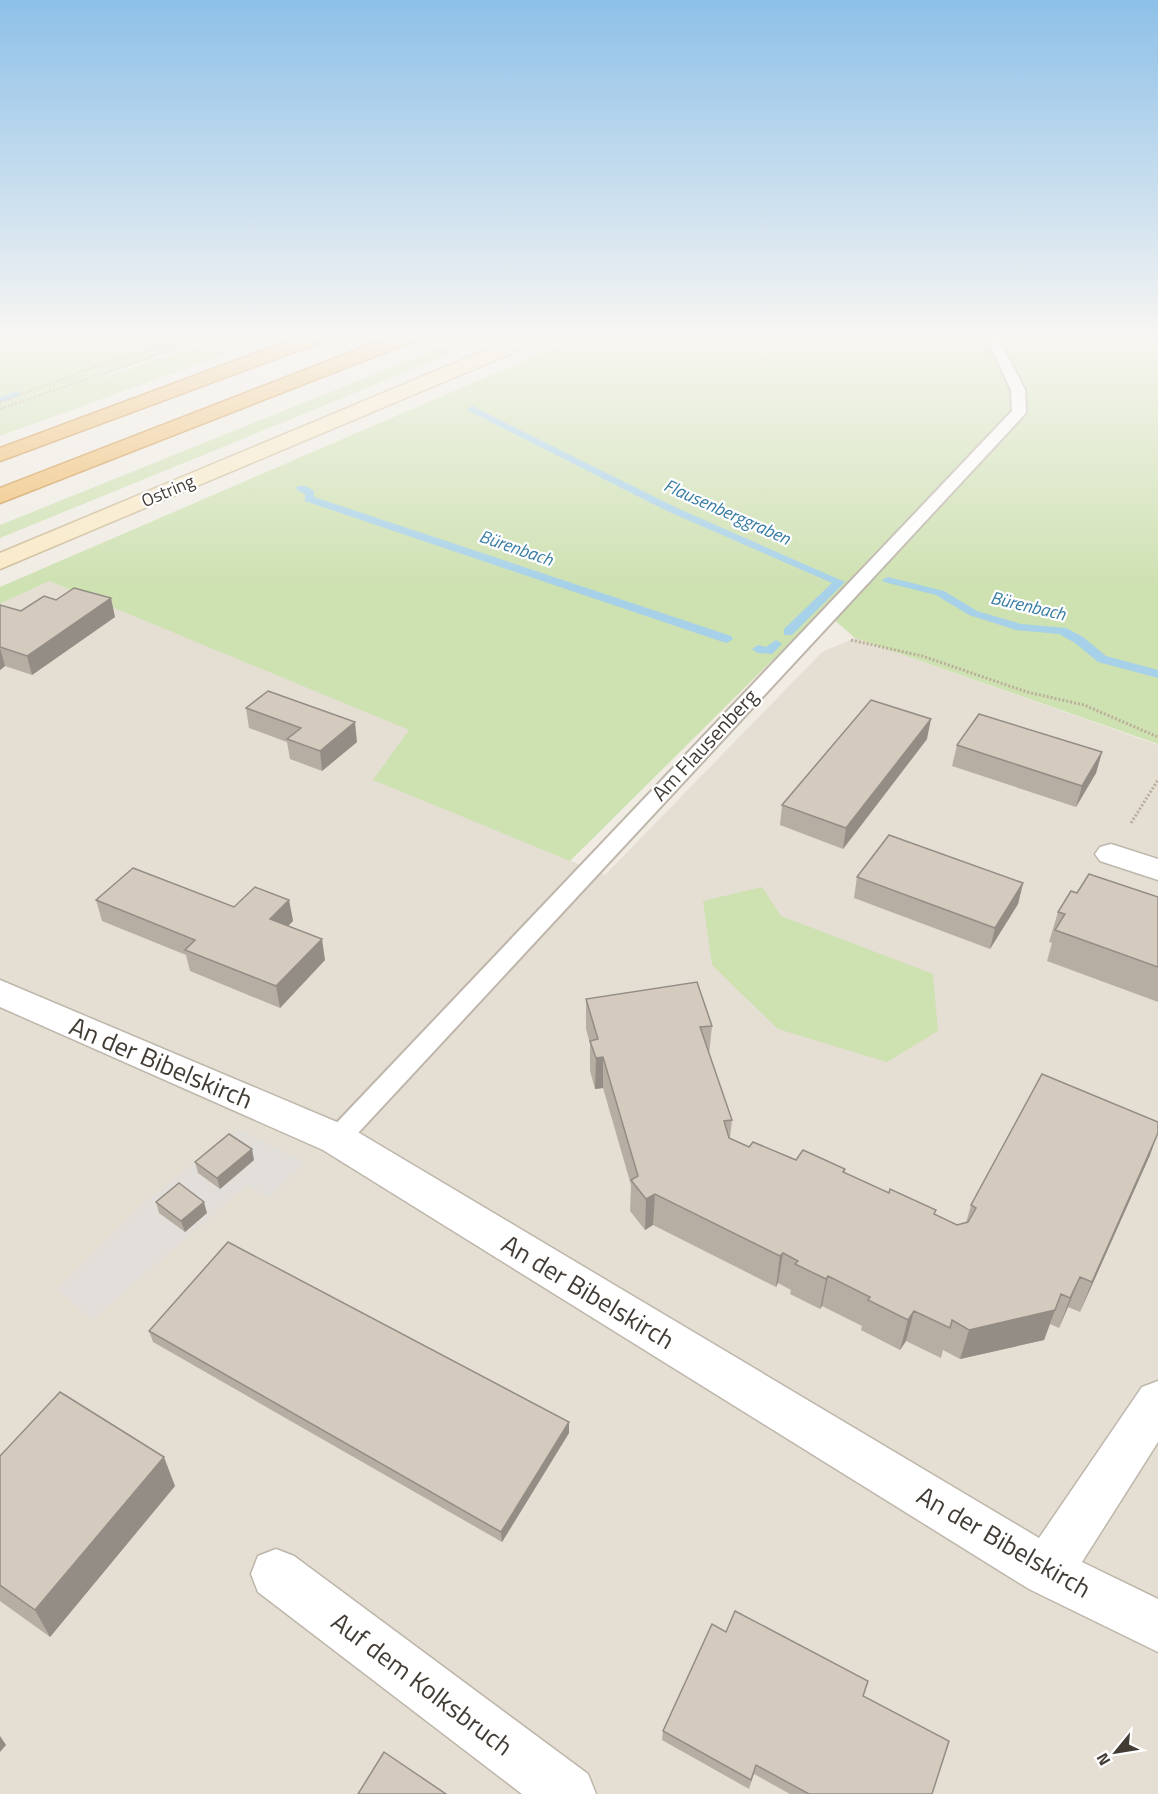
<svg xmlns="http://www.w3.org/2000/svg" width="1158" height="1794" font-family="'Titillium Web',sans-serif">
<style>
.residential{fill:#e4ded3}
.industrial{fill:#e2ded9}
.green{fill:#cee1b1}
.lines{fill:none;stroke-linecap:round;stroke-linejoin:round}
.stream{fill:#a6d1e8;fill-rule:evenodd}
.service-casing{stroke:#beb6ab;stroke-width:4}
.minor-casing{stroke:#beb6ab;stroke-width:3}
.secondary-casing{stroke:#ccbb98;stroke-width:3}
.motorway-casing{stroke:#cd9242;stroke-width:3}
.path-far1{stroke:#bbae9b;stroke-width:2;stroke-dasharray:2 2;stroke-linecap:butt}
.path{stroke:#bbae9b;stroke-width:3;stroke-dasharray:2 2;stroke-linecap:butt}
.service{fill:#fff;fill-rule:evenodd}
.minor{fill:#fff;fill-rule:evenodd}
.secondary{fill:#f9eac6;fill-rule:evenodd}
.motorway{fill:#f0be70;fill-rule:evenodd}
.wall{fill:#b6aea3}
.shaded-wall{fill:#948d85}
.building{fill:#d4cabe;stroke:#948d85;stroke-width:1.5}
.labels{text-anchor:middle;stroke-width:4.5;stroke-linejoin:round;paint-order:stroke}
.far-street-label{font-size:18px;fill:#423c35;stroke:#fff}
.far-water-label{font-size:18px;font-style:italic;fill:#397ca3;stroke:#fff}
.street-label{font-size:21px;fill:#423c35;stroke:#fff}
.near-street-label{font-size:26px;fill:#423c35;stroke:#fff}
</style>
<rect width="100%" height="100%" fill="#f0ece4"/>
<path class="residential" d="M 49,581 L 410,730 L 374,780 L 605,875 L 822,652 L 855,638 L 1158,745 L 1158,1794 L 0,1794 L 0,604 Z"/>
<path class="industrial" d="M 239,1129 L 305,1163 L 268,1198 L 247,1185 L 92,1320 L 57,1289 L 140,1206 Z"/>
<g class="green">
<path d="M 0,337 L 204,337 L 95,380 L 223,337 L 273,337 L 0,436 Z"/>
<path d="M 467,337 L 492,337 L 0,538 L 0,525 Z"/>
<path d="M 579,337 L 1158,337 L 1158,744 L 855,638 L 823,610 L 570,861 L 373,780 L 409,730 L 49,581 L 0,604 L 0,587 Z"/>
<path d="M 762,887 L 781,916 L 933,974 L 938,1031 L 887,1062 L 778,1029 L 712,965 L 703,901 Z"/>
</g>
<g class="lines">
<g class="stream">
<path d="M 17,391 L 20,392 L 20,396 L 0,403 L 0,397 Z"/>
<path d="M 472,406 L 675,507 L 845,582 L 792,635 L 784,635 L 784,629 L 832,583 L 667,511 L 469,411 L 467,409 Z"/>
<path d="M 297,486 L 305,486 L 314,491 L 314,497 L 731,636 L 733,639 L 727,643 L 723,642 L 305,501 L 305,494 L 297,490 Z"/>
<path d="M 888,577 L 944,591 L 977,611 L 1021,624 L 1066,628 L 1083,637 L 1106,656 L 1158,670 L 1158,678 L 1098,662 L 1075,643 L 1059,634 L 1016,630 L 969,615 L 936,595 L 884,582 L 882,580 Z"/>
<path d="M 776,640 L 782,644 L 772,654 L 758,653 L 752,649 L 758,645 L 766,647 Z"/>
</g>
<g class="service-casing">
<path id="service" d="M 986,337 L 998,337 L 1025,390 L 1026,412 L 1024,415 L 346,1146 L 337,1149 L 328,1146 L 324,1139 L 328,1132 L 1012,411 L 1011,390 Z"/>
</g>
<g class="minor-casing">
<g id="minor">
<path d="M 1111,844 L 1158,859 L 1158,880 L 1100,861 L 1095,854 L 1100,847 Z"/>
<path d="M 0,980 L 351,1128 L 1039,1538 L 1142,1387 L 1158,1381 L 1158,1442 L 1082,1562 L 1158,1599 L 1158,1652 L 1029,1589 L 323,1150 L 0,1007 Z"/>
<path d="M 276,1549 L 294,1556 L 588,1774 L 596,1794 L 522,1794 L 258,1592 L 251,1574 L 258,1556 Z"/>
</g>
</g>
<g class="secondary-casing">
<path id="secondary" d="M 517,337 L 543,337 L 541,341 L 0,569 L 0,553 Z"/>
</g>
<g class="motorway-casing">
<g id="motorway">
<path d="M 299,337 L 326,337 L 324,341 L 0,461 L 0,448 Z"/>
<path d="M 390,337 L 416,337 L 414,341 L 0,503 L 0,488 Z"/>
</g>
</g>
<g class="path-far1">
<path d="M 0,402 L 92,368 L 191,337"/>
<path d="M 0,409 L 209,337"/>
</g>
<g class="path">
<path d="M 851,640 L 922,656 L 1027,692 L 1084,705 L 1158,737"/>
<path d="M 1131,823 L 1158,780"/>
</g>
<use href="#service" class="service"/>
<use href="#minor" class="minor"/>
<use href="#secondary" class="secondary"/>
<use href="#motorway" class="motorway"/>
</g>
<g class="wall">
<path d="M 0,605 L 21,611 L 115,617 L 32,675 L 5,666 L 0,670 Z"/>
<path d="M 246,708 L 357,742 L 322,771 L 290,759 L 287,742 L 249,728 Z"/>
<path d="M 927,739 L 843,849 L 780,825 L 782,805 Z"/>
<path d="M 957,745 L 1102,752 L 1096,773 L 1076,807 L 952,766 Z"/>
<path d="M 857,877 L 1023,883 L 1018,904 L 990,949 L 854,898 Z"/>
<path d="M 1077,893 L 1158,897 L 1158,1002 L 1047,961 L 1052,943 L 1049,942 L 1058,912 Z"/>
<path d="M 96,900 L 234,907 L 289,900 L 293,921 L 288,926 L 325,960 L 280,1008 L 190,971 L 186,955 L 102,921 Z"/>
<path d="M 586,999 L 712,1026 L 709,1055 L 732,1120 L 730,1138 L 749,1147 L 796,1160 L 845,1169 L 844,1173 L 957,1225 L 966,1223 L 971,1205 L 1150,1155 L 1080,1312 L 1068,1307 L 1059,1328 L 1050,1324 L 1044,1340 L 960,1359 L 943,1350 L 941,1358 L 906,1341 L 900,1350 L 861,1330 L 862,1326 L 822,1306 L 820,1309 L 790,1294 L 791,1290 L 778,1283 L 776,1287 L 653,1225 L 645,1230 L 630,1211 L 631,1185 L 603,1088 L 595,1089 L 590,1071 L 590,1044 L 586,1029 Z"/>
<path d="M 254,1160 L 220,1189 L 198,1173 L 195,1162 Z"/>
<path d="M 156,1202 L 207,1213 L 185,1232 L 159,1213 Z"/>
<path d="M 149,1331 L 569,1433 L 502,1542 L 153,1342 Z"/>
<path d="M 0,1456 L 175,1486 L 50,1637 L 0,1601 Z"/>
<path d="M 726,1632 L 863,1696 L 932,1794 L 790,1794 L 754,1774 L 749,1789 L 662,1740 L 663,1731 Z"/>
</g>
<g class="shaded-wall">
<path d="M 111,598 L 115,617 L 32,675 L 27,656 Z"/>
<path d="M 0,648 L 5,666 L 0,670 Z"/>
<path d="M 931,719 L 927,739 L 843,849 L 846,828 Z"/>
<path d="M 355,722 L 357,742 L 322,771 L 320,751 Z"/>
<path d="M 1102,752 L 1096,773 L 1076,807 L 1082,786 Z"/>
<path d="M 1023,883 L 1018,904 L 990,949 L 995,928 Z"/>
<path d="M 289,900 L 293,921 L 274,940 L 270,919 Z"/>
<path d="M 322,939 L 325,960 L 280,1008 L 276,986 Z"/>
<path d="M 603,1057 L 603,1088 L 595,1089 L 596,1058 Z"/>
<path d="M 1158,1133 L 1150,1155 L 1080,1312 L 1092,1282 Z"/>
<path d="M 252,1149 L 254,1160 L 220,1189 L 217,1178 Z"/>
<path d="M 655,1194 L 653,1225 L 645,1230 L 646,1199 Z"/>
<path d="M 204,1202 L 207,1213 L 185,1232 L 181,1221 Z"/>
<path d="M 783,1253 L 778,1283 L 776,1287 L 780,1256 Z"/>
<path d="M 828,1276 L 822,1306 L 820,1309 L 826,1279 Z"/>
<path d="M 1080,1277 L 1068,1307 L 1059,1328 L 1070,1298 Z"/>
<path d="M 1055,1310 L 1044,1340 L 960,1359 L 969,1330 Z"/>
<path d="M 914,1311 L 906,1341 L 900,1350 L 908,1320 Z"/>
<path d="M 569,1422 L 569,1433 L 502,1542 L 501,1532 Z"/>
<path d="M 164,1457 L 175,1486 L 50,1637 L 35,1610 Z"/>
<path d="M 0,1736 L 6,1745 L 0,1752 Z"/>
</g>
<g class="building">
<path d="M 74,588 L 111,598 L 27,656 L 0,647 L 0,605 L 21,611 L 44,596 L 56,600 Z"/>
<path d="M 268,691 L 355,722 L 320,751 L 287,739 L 301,728 L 246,708 Z"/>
<path d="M 871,700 L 931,719 L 846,828 L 782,805 Z"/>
<path d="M 979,714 L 1102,752 L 1082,786 L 957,745 Z"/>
<path d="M 889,835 L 1023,883 L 995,928 L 857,877 Z"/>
<path d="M 133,868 L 234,907 L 255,887 L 289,900 L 270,919 L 322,939 L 276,986 L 185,950 L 195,940 L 96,900 Z"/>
<path d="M 1089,874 L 1158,897 L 1158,967 L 1055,930 L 1065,914 L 1058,912 L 1071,891 L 1077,893 Z"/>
<path d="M 697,982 L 712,1026 L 700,1027 L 732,1120 L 724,1121 L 729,1138 L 749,1147 L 753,1142 L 796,1160 L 803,1150 L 845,1169 L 843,1172 L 889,1193 L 890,1189 L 936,1210 L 934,1214 L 957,1225 L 968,1222 L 976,1208 L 971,1205 L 1042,1074 L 1158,1122 L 1158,1133 L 1092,1282 L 1080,1277 L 1070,1298 L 1061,1294 L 1055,1310 L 969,1330 L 952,1320 L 950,1328 L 914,1311 L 908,1320 L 868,1300 L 870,1297 L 828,1276 L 826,1279 L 795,1264 L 798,1261 L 783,1253 L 780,1256 L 655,1194 L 646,1199 L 631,1180 L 638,1176 L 603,1057 L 596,1058 L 590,1041 L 598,1039 L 586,999 Z"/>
<path d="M 229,1134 L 252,1149 L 217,1178 L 195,1162 Z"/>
<path d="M 179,1183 L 204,1202 L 181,1221 L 156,1202 Z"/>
<path d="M 228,1242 L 569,1422 L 501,1532 L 149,1331 Z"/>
<path d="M 60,1392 L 164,1457 L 35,1610 L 0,1585 L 0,1456 Z"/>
<path d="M 735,1611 L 868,1681 L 863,1696 L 949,1741 L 932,1794 L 809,1794 L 756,1765 L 751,1780 L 663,1731 L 712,1624 L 726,1632 Z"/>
<path d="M 384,1752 L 446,1794 L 358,1794 Z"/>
</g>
<linearGradient id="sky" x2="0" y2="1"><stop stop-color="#8dc0e8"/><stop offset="0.57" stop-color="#f8f6f3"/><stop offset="1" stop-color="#f8f6f3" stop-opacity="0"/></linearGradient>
<rect width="1158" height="588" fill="url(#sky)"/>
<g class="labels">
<g class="far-street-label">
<text transform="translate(168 491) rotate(-23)" y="6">Ostring</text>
</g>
<g class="far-water-label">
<text transform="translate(727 512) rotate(24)" y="6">Flausenberggraben</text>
<text transform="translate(516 548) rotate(19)" y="6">Bürenbach</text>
<text transform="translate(1028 606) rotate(13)" y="6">Bürenbach</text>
</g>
<g class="street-label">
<text transform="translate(705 745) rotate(-47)" y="7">Am Flausenberg</text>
</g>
<g class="near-street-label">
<text transform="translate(161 1063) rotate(23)" y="9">An der Bibelskirch</text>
<text transform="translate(588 1292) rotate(31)" y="9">An der Bibelskirch</text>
<text transform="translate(1004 1542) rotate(30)" y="9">An der Bibelskirch</text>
<text transform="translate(422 1684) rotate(37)" y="9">Auf dem Kolksbruch</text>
</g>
</g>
<g transform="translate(1116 1752) rotate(240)" stroke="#ffffff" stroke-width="4.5" paint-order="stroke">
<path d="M0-4.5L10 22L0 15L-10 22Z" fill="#423c35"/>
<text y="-9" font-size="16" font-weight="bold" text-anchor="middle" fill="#423c35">N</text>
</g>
</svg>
